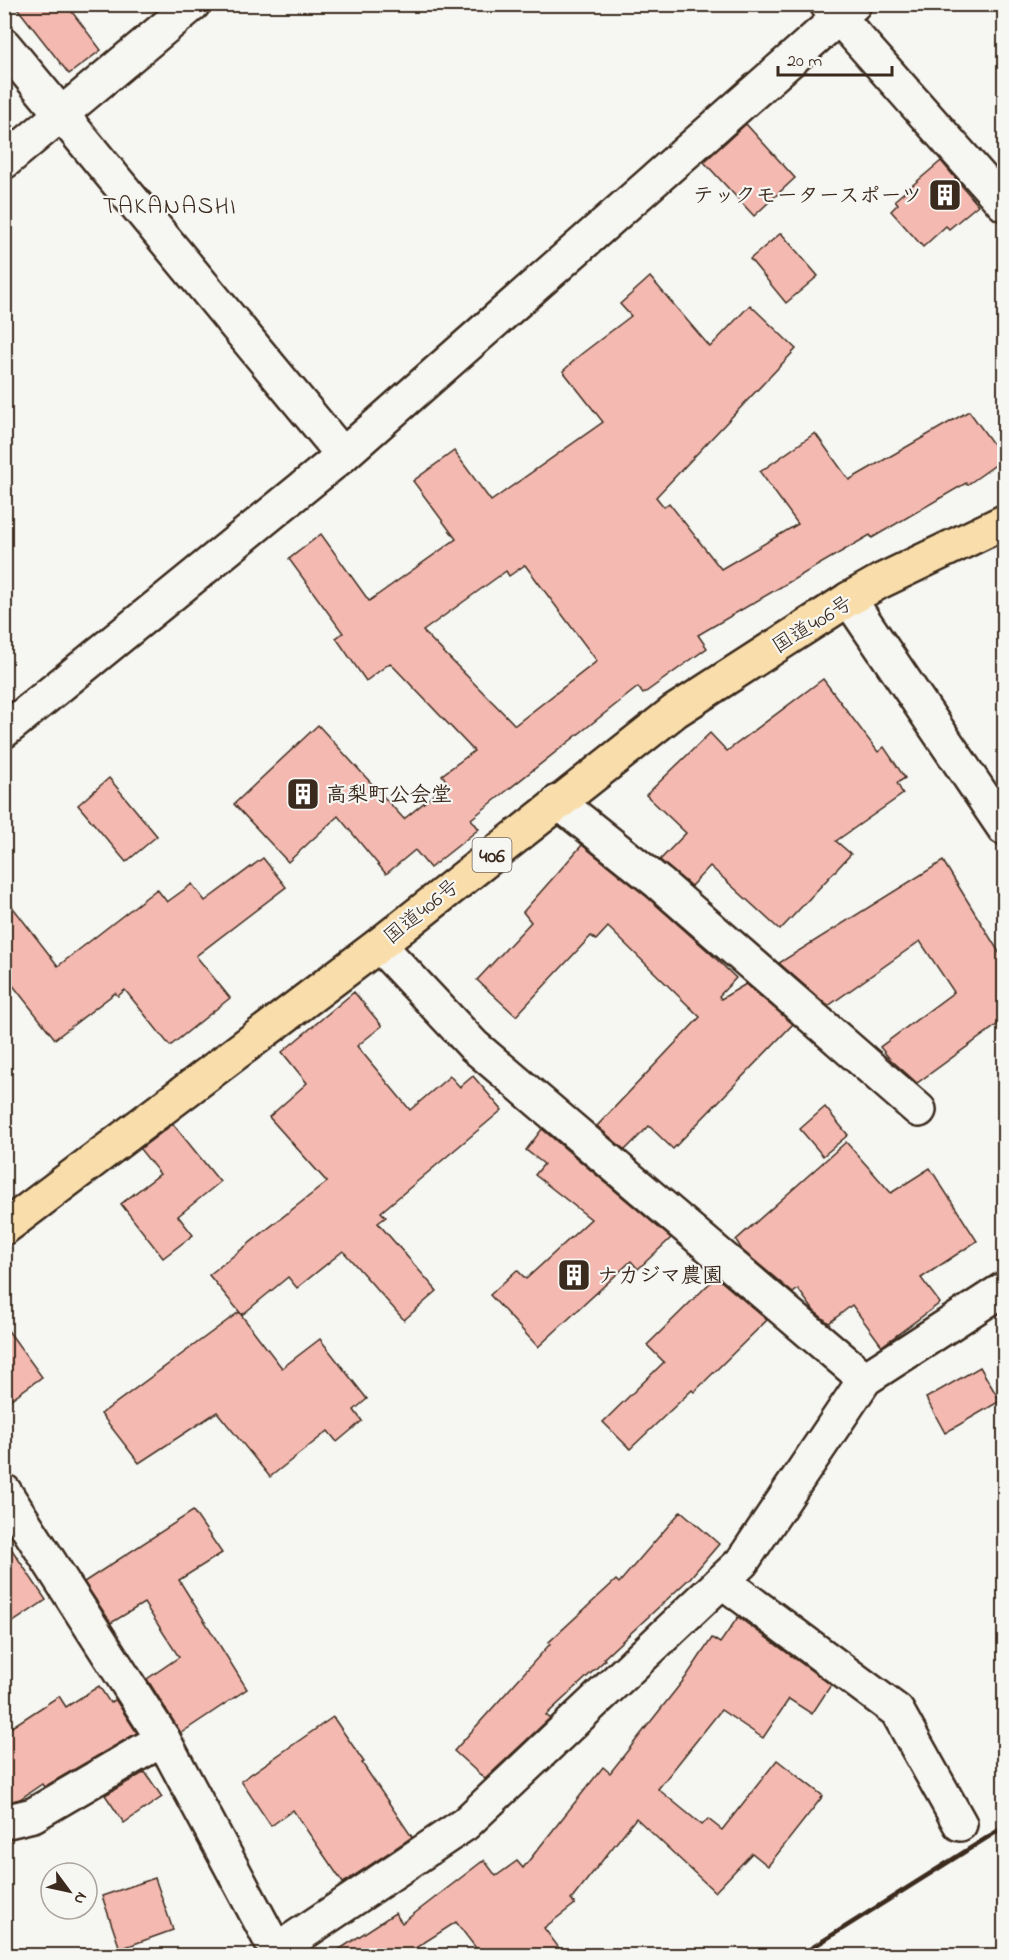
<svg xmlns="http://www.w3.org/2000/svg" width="1009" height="1960" font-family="'Indie Flower','Klee One',sans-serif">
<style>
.building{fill:#f4b9b0;stroke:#3b2a1e;stroke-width:1.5;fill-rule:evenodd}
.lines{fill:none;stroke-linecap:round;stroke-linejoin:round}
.minor-casing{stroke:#3b2a1e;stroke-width:38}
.highway-casing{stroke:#3b2a1e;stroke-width:38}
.minor{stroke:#f6f6f2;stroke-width:33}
.highway{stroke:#f9deab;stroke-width:33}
.rail{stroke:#3b2a1e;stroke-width:4.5}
.labels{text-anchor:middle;stroke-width:4.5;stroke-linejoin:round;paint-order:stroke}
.shield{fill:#f6f6f2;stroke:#73675e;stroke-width:1.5}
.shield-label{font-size:20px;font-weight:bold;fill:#3b2a1e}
.poi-label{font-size:21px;font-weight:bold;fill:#3b2a1e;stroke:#f6f6f2;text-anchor:start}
.street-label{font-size:21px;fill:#3b2a1e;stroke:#f6f6f2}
.quarter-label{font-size:24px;letter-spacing:1.5px;fill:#3b2a1e;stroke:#f6f6f2}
</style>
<rect width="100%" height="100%" fill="#f6f6f2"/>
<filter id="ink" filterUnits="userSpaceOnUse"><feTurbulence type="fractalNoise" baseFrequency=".0167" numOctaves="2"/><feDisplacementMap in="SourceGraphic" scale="12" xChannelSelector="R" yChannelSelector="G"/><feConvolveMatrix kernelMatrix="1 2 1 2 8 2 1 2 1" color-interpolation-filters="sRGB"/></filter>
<g filter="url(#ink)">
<g class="building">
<path d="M 14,4 L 66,4 L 101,50 L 69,74 Z"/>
<path d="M 746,124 L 795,178 L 754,216 L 704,162 Z"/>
<path d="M 941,161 L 978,205 L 949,229 L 946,226 L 923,247 L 891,211 L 898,204 L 895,200 Z"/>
<path d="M 781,233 L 818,276 L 786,303 L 750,259 Z"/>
<path d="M 650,277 L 710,347 L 750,305 L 796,349 L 656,497 L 664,507 L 669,503 L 721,569 L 798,524 L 760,472 L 815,433 L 849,480 L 969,411 L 1004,459 L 967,485 L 966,483 L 872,538 L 870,535 L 698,635 L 707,648 L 643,694 L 638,687 L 471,819 L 479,829 L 430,868 L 415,850 L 386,874 L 338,816 L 288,862 L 234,804 L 318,725 L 404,819 L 448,783 L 442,775 L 474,751 L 390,663 L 366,681 L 336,638 L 343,633 L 289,559 L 321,534 L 369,601 L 456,539 L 413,481 L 454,451 L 491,501 L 603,422 L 563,371 L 580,355 L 631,316 L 620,304 ZM 525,565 L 597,661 L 515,725 L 423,631 L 506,571 L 509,576 Z"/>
<path d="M 823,679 L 878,752 L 884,747 L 905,778 L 897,783 L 903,794 L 836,841 L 851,854 L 780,930 L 710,866 L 691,886 L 660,860 L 686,833 L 646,795 L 710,733 L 727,751 Z"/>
<path d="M 109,778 L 157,836 L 126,862 L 78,805 Z"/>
<path d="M 582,845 L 647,897 L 709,952 L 736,978 L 719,996 L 721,999 L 746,984 L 793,1024 L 673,1149 L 649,1126 L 625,1150 L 597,1126 L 700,1017 L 608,927 L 596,940 L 591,936 L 516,1016 L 477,980 L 531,922 L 523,912 Z"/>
<path d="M 263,858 L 286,887 L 196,956 L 230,998 L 170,1046 L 125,990 L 118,996 L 115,993 L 55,1039 L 4,974 L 4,896 L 58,966 L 157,889 L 167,902 L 192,884 L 205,901 Z"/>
<path d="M 943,861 L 1005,962 L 1005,1019 L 917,1083 L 889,1058 L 880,1047 L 954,992 L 920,941 L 828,1006 L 779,963 Z"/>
<path d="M 354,992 L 382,1026 L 357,1046 L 410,1110 L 450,1076 L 460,1087 L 473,1076 L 502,1110 L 381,1212 L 386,1217 L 378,1223 L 437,1291 L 404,1320 L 343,1251 L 297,1288 L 288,1277 L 242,1315 L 209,1275 L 327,1182 L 269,1117 L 307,1083 L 282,1052 Z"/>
<path d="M 825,1107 L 848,1135 L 823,1156 L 800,1129 Z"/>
<path d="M 173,1124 L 220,1182 L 178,1216 L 193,1235 L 163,1258 L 121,1204 L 160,1174 L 140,1149 Z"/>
<path d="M 542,1129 L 671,1238 L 638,1269 L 631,1261 L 538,1347 L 490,1295 L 517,1270 L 526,1279 L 591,1219 L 535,1175 L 544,1164 L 526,1150 Z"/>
<path d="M 846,1142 L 891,1193 L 930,1168 L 977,1241 L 921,1278 L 940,1303 L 882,1346 L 852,1305 L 829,1323 L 814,1311 L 798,1289 L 793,1293 L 742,1250 L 736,1240 Z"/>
<path d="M 716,1277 L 767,1320 L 694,1392 L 692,1390 L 630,1449 L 603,1422 L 664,1362 L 647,1345 Z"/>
<path d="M 239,1312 L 282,1368 L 320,1339 L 367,1399 L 354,1410 L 362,1421 L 337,1442 L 328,1431 L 270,1477 L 217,1412 L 139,1463 L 101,1414 Z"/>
<path d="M 4,1325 L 42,1377 L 4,1404 Z"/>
<path d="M 980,1367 L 1000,1401 L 945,1433 L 926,1398 Z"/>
<path d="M 193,1511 L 222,1553 L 179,1580 L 247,1689 L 181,1733 L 147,1679 L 179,1657 L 144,1603 L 111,1623 L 84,1582 Z"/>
<path d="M 681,1511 L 719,1544 L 690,1578 L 604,1658 L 605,1660 L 546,1715 L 550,1718 L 485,1779 L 454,1751 L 550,1644 L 549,1642 L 616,1580 L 619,1583 Z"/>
<path d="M 4,1538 L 46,1600 L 4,1628 Z"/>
<path d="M 738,1617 L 831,1685 L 812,1714 L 789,1699 L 763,1738 L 721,1710 L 658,1789 L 702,1825 L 708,1819 L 722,1830 L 777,1760 L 823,1796 L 768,1866 L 752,1853 L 715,1892 L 636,1818 L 571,1900 L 575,1904 L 544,1928 L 565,1956 L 482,1956 L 456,1922 L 417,1947 L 422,1956 L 329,1956 L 395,1913 L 402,1923 L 484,1860 L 496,1876 L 517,1861 L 523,1868 L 603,1767 L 610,1773 L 686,1677 L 712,1638 L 720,1643 Z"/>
<path d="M 99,1686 L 110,1703 L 115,1699 L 137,1733 L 44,1787 L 42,1784 L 20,1799 L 4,1803 L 4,1732 L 59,1696 L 66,1707 Z"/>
<path d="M 333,1717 L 364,1762 L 362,1763 L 412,1837 L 343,1883 L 293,1810 L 271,1826 L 241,1781 Z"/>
<path d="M 145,1772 L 162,1797 L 124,1823 L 105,1795 Z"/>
<path d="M 155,1878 L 173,1930 L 120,1949 L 102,1896 Z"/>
</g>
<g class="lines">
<g class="minor-casing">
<g id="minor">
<path d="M 827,4 L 1004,204"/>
<path d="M 4,45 L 343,455"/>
<path d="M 4,162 L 193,4"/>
<path d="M 849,599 L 1004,828"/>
<path d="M 4,731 L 343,455 L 854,4"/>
<path d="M 558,802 L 659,883 L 919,1110"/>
<path d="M 379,945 L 474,1046 L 865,1379"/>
<path d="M 4,1491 L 163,1739 L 279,1956"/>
<path d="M 722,1581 L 897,1711 L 960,1824"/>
<path d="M 4,1822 L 33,1815 L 163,1739"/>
<path d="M 276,1951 L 465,1824 L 742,1562 L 865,1379 L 1004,1289"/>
</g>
</g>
<g class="highway-casing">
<path id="highway" d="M 4,1228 L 379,945 L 675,711 L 849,599 L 881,581 L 1004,522"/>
</g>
<use href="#minor" class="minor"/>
<use href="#highway" class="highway"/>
<path class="rail" d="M 799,1956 L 1004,1827"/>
</g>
</g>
<defs>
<g id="building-square" transform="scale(1.725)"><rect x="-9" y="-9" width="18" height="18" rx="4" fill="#3b2a1e" stroke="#f6f6f2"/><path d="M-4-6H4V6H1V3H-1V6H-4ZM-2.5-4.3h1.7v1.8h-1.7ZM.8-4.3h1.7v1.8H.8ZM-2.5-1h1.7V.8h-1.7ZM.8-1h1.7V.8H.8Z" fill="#fff"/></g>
</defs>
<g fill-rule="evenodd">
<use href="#building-square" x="945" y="195"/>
<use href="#building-square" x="303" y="794"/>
<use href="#building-square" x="574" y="1275"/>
</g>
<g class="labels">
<rect class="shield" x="472.5" y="838" width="39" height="34" rx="4.5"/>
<g class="shield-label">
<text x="492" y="862">406</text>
</g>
<g class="poi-label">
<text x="922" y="202" text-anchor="end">テックモータースポーツ</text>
<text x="326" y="801">高梨町公会堂</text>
<text x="597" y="1282">ナカジマ農園</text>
</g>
<g class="street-label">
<text transform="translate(812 624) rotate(-32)" y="7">国道406号</text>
<text transform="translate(421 911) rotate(-39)" y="7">国道406号</text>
</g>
<g class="quarter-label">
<text x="170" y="213">TAKANASHI</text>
</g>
</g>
<rect width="1009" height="1960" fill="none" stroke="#f6f6f2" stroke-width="24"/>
<rect x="12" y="12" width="985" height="1936" fill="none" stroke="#3b2a1e" stroke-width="2" filter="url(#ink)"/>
<g transform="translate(69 1891) rotate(123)"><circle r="28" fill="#f6f6f2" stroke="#aba49d" stroke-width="1.5"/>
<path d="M0-4.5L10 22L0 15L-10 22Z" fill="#3b2a1e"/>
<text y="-9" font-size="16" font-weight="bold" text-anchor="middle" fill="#3b2a1e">N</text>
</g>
<path d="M778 66v9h114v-9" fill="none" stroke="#3b2a1e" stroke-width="3"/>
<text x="787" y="66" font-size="18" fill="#3b2a1e" stroke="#f6f6f2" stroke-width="4.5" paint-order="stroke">20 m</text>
</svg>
